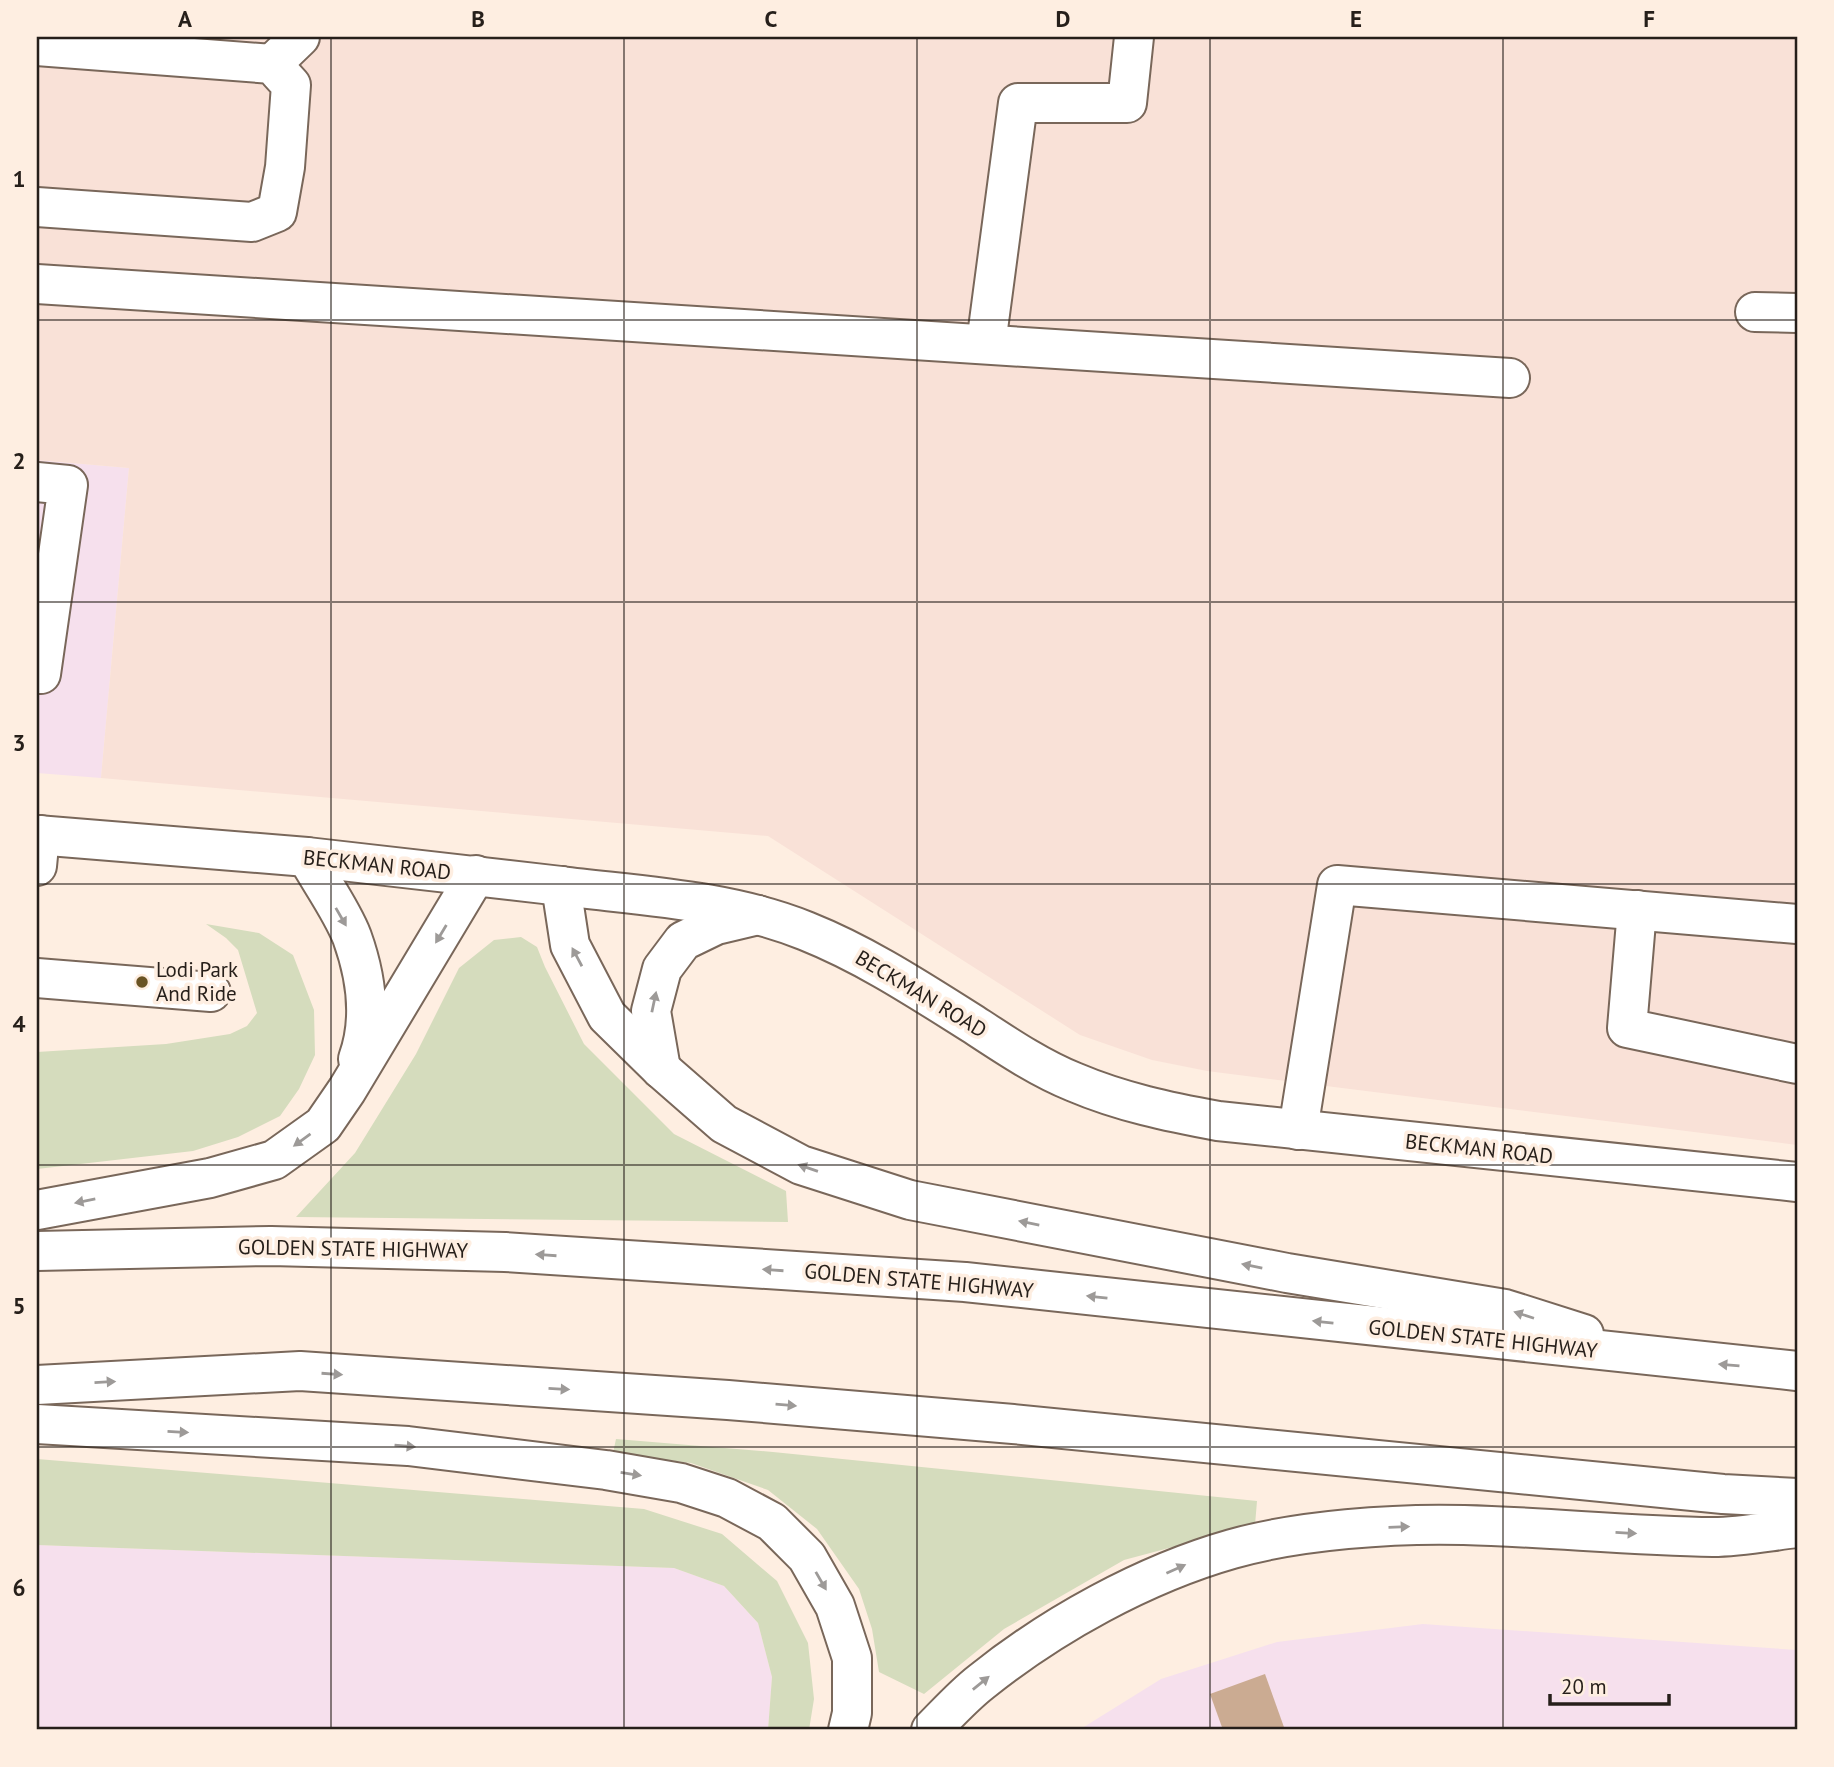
<svg xmlns="http://www.w3.org/2000/svg" width="1834" height="1767" font-family="'PT Sans',sans-serif">
<style>
.commercial{fill:#f6e0ed}
.industrial{fill:#f9e1d7}
.green{fill:#d5dcbd}
.building{fill:#cbab92}
.lines{fill:none;stroke-linecap:round;stroke-linejoin:round}
.minor-casing{stroke:#79675a;stroke-width:42}
.major-casing{stroke:#79675a;stroke-width:42}
.highway-casing{stroke:#79675a;stroke-width:42}
.minor{stroke:#fff;stroke-width:38}
.major{stroke:#fff;stroke-width:38}
.highway{stroke:#fff;stroke-width:38}
.oneway{fill:#9d9a98}
.grid{fill:none;stroke:#261f1a;stroke-width:2;stroke-opacity:0.55}
.poi-dot{fill:#695323;stroke:#feeee1;stroke-width:2.5}
.labels{text-anchor:middle;stroke-width:7;stroke-linejoin:round;paint-order:stroke}
.street-label{font-size:21px;fill:#261f1a;stroke:#feeee1}
.poi-label{font-size:21px;fill:#261f1a;stroke:#feeee1;text-anchor:start}
.neatline{fill:none;stroke:#261f1a;stroke-width:2.5}
.grid-label{font-size:23px;text-anchor:middle;font-weight:bold;fill:#261f1a}
</style>
<rect width="100%" height="100%" fill="#feeee1"/>
<g class="commercial">
<path d="M 37,460 L 129,468 L 101,778 L 37,773 Z"/>
<path d="M 37,1545 L 674,1568 L 724,1586 L 758,1623 L 772,1677 L 768,1730 L 37,1730 Z"/>
<path d="M 1423,1624 L 1797,1650 L 1797,1730 L 1079,1730 L 1161,1679 L 1277,1642 Z"/>
</g>
<path class="industrial" d="M 37,37 L 1797,37 L 1797,1145 L 1207,1071 L 1152,1060 L 1080,1035 L 768,836 L 101,778 L 129,468 L 37,460 Z"/>
<g class="green">
<path d="M 206,924 L 259,933 L 293,955 L 314,1010 L 315,1055 L 299,1089 L 280,1116 L 238,1137 L 193,1151 L 37,1169 L 37,1052 L 166,1044 L 230,1034 L 247,1026 L 257,1013 L 238,950 L 226,938 Z"/>
<path d="M 521,937 L 537,947 L 545,967 L 584,1044 L 674,1134 L 786,1191 L 788,1222 L 296,1217 L 355,1153 L 416,1054 L 459,968 L 494,940 Z"/>
<path d="M 616,1439 L 773,1452 L 1257,1501 L 1255,1525 L 1124,1560 L 1004,1629 L 924,1694 L 879,1672 L 872,1629 L 859,1589 L 817,1529 L 768,1490 L 691,1463 L 613,1453 Z"/>
<path d="M 37,1459 L 644,1509 L 722,1534 L 777,1581 L 808,1643 L 814,1699 L 809,1730 L 768,1730 L 772,1677 L 758,1623 L 724,1586 L 674,1568 L 37,1545 Z"/>
</g>
<path class="building" d="M 1265,1674 L 1285,1730 L 1223,1730 L 1210,1694 Z"/>
<g class="lines">
<g class="minor-casing">
<g id="minor">
<path d="M 37,46 L 272,64 L 291,85 L 285,167 L 277,212 L 252,222 L 37,207"/>
<path d="M 272,64 L 300,37"/>
<path d="M 37,284 L 1510,378"/>
<path d="M 1755,312 L 1797,313"/>
<path d="M 986,344 L 1018,103 L 1127,103 L 1134,37"/>
<path d="M 37,482 L 68,485 L 41,674 L 37,673"/>
<path d="M 37,866 L 40,835"/>
<path d="M 561,886 C 642,896 730,900 806,931 C 866,955 919,990 973,1024 C 1005,1045 1039,1068 1074,1082 C 1121,1102 1169,1112 1218,1121 L 1797,1182"/>
<path d="M 1637,910 L 1627,1028 L 1797,1064"/>
<path d="M 37,978 L 211,992"/>
<path d="M 1298,1130 L 1337,885 L 1797,924"/>
</g>
</g>
<g class="major-casing">
<path id="major" d="M 37,835 L 307,857 L 561,886"/>
</g>
<g class="highway-casing">
<g id="highway">
<path d="M 307,857 C 321,882 342,911 352,937 C 366,976 372,1020 358,1059"/>
<path d="M 561,886 L 570,945 L 607,1016 L 661,1069 L 724,1124 L 801,1165 L 910,1200 L 1287,1273 L 1505,1309 L 1584,1334"/>
<path d="M 661,1069 L 651,1011 L 662,969 L 683,941 L 716,925 L 758,915"/>
<path d="M 37,1210 L 210,1178 L 274,1160 L 323,1125 L 347,1090 L 476,875"/>
<path d="M 37,1251 L 271,1246 L 505,1252 L 965,1282 L 1797,1371"/>
<path d="M 37,1385 L 300,1371 L 728,1400 L 1013,1424 L 1723,1494 L 1797,1498"/>
<path d="M 37,1424 L 408,1446 L 606,1470 L 681,1483 L 727,1498 L 772,1522 L 807,1557 L 835,1606 L 852,1658 L 852,1713 L 848,1730"/>
<path d="M 931,1730 C 947,1714 963,1696 981,1682 C 1052,1625 1144,1574 1232,1549 C 1298,1530 1395,1523 1464,1525 C 1547,1527 1630,1536 1713,1537 C 1741,1537 1770,1531 1797,1528"/>
</g>
</g>
<use href="#minor" class="minor"/>
<use href="#major" class="major"/>
<use href="#highway" class="highway"/>
</g>
<defs><path id="oneway-solid" d="M-6-.8H1V-3.2L6.5 0L1 3.2V.8H-6Z" transform="scale(1.75)"/></defs>
<g class="oneway">
<use href="#oneway-solid" transform="translate(341 917) rotate(60)"/>
<use href="#oneway-solid" transform="translate(441 934) rotate(121)"/>
<use href="#oneway-solid" transform="translate(577 957) rotate(-118)"/>
<use href="#oneway-solid" transform="translate(654 1002) rotate(-78)"/>
<use href="#oneway-solid" transform="translate(302 1140) rotate(144)"/>
<use href="#oneway-solid" transform="translate(808 1168) rotate(-161)"/>
<use href="#oneway-solid" transform="translate(85 1201) rotate(169)"/>
<use href="#oneway-solid" transform="translate(1029 1223) rotate(-169)"/>
<use href="#oneway-solid" transform="translate(546 1255) rotate(-176)"/>
<use href="#oneway-solid" transform="translate(1252 1266) rotate(-169)"/>
<use href="#oneway-solid" transform="translate(773 1270) rotate(-176)"/>
<use href="#oneway-solid" transform="translate(1097 1297) rotate(-174)"/>
<use href="#oneway-solid" transform="translate(1524 1315) rotate(-162)"/>
<use href="#oneway-solid" transform="translate(1323 1322) rotate(-174)"/>
<use href="#oneway-solid" transform="translate(1729 1365) rotate(-175)"/>
<use href="#oneway-solid" transform="translate(332 1374) rotate(4)"/>
<use href="#oneway-solid" transform="translate(105 1382) rotate(-3)"/>
<use href="#oneway-solid" transform="translate(559 1389) rotate(3)"/>
<use href="#oneway-solid" transform="translate(786 1405) rotate(5)"/>
<use href="#oneway-solid" transform="translate(178 1432) rotate(3)"/>
<use href="#oneway-solid" transform="translate(405 1446) rotate(5)"/>
<use href="#oneway-solid" transform="translate(631 1474) rotate(9)"/>
<use href="#oneway-solid" transform="translate(1399 1527) rotate(-2)"/>
<use href="#oneway-solid" transform="translate(1626 1533) rotate(3)"/>
<use href="#oneway-solid" transform="translate(1176 1569) rotate(-24)"/>
<use href="#oneway-solid" transform="translate(821 1581) rotate(60)"/>
<use href="#oneway-solid" transform="translate(981 1683) rotate(-39)"/>
</g>
<path class="grid" d="M 331,37 L 331,1730M 624,37 L 624,1730M 917,37 L 917,1730M 1210,37 L 1210,1730M 1503,37 L 1503,1730M 37,320 L 1797,320M 37,602 L 1797,602M 37,884 L 1797,884M 37,1165 L 1797,1165M 37,1447 L 1797,1447"/>
<circle class="poi-dot" cx="142" cy="982" r="7"/>
<g class="labels">
<g class="street-label">
<text transform="translate(377 865) rotate(6)" y="7">BECKMAN ROAD</text>
<text transform="translate(921 994) rotate(31)" y="7">BECKMAN ROAD</text>
<text transform="translate(1479 1149) rotate(6)" y="7">BECKMAN ROAD</text>
<text transform="translate(353 1249) rotate(1)" y="7">GOLDEN STATE HIGHWAY</text>
<text transform="translate(919 1281) rotate(5)" y="7">GOLDEN STATE HIGHWAY</text>
<text transform="translate(1483 1339) rotate(6)" y="7">GOLDEN STATE HIGHWAY</text>
</g>
<g class="poi-label">
<text x="156" y="977">Lodi Park<tspan x="156" dy="24">And Ride</tspan></text>
</g>
</g>
<rect width="1834" height="1767" fill="none" stroke="#feeee1" stroke-width="77"/>
<path d="M1550 1694v10h119v-10" fill="none" stroke="#261f1a" stroke-width="3.5"/>
<text x="1561" y="1694" font-size="21" fill="#261f1a" stroke="#feeee1" stroke-width="5" paint-order="stroke">20 m</text>
<rect x="38" y="38" width="1758" height="1690" class="neatline"/>
<g class="grid-label">
<text x="185" y="27">A</text>
<text x="478" y="27">B</text>
<text x="771" y="27">C</text>
<text x="1063" y="27">D</text>
<text x="1356" y="27">E</text>
<text x="1649" y="27">F</text>
<text x="19" y="187">1</text>
<text x="19" y="469">2</text>
<text x="19" y="751">3</text>
<text x="19" y="1032">4</text>
<text x="19" y="1314">5</text>
<text x="19" y="1596">6</text>
</g>
</svg>
